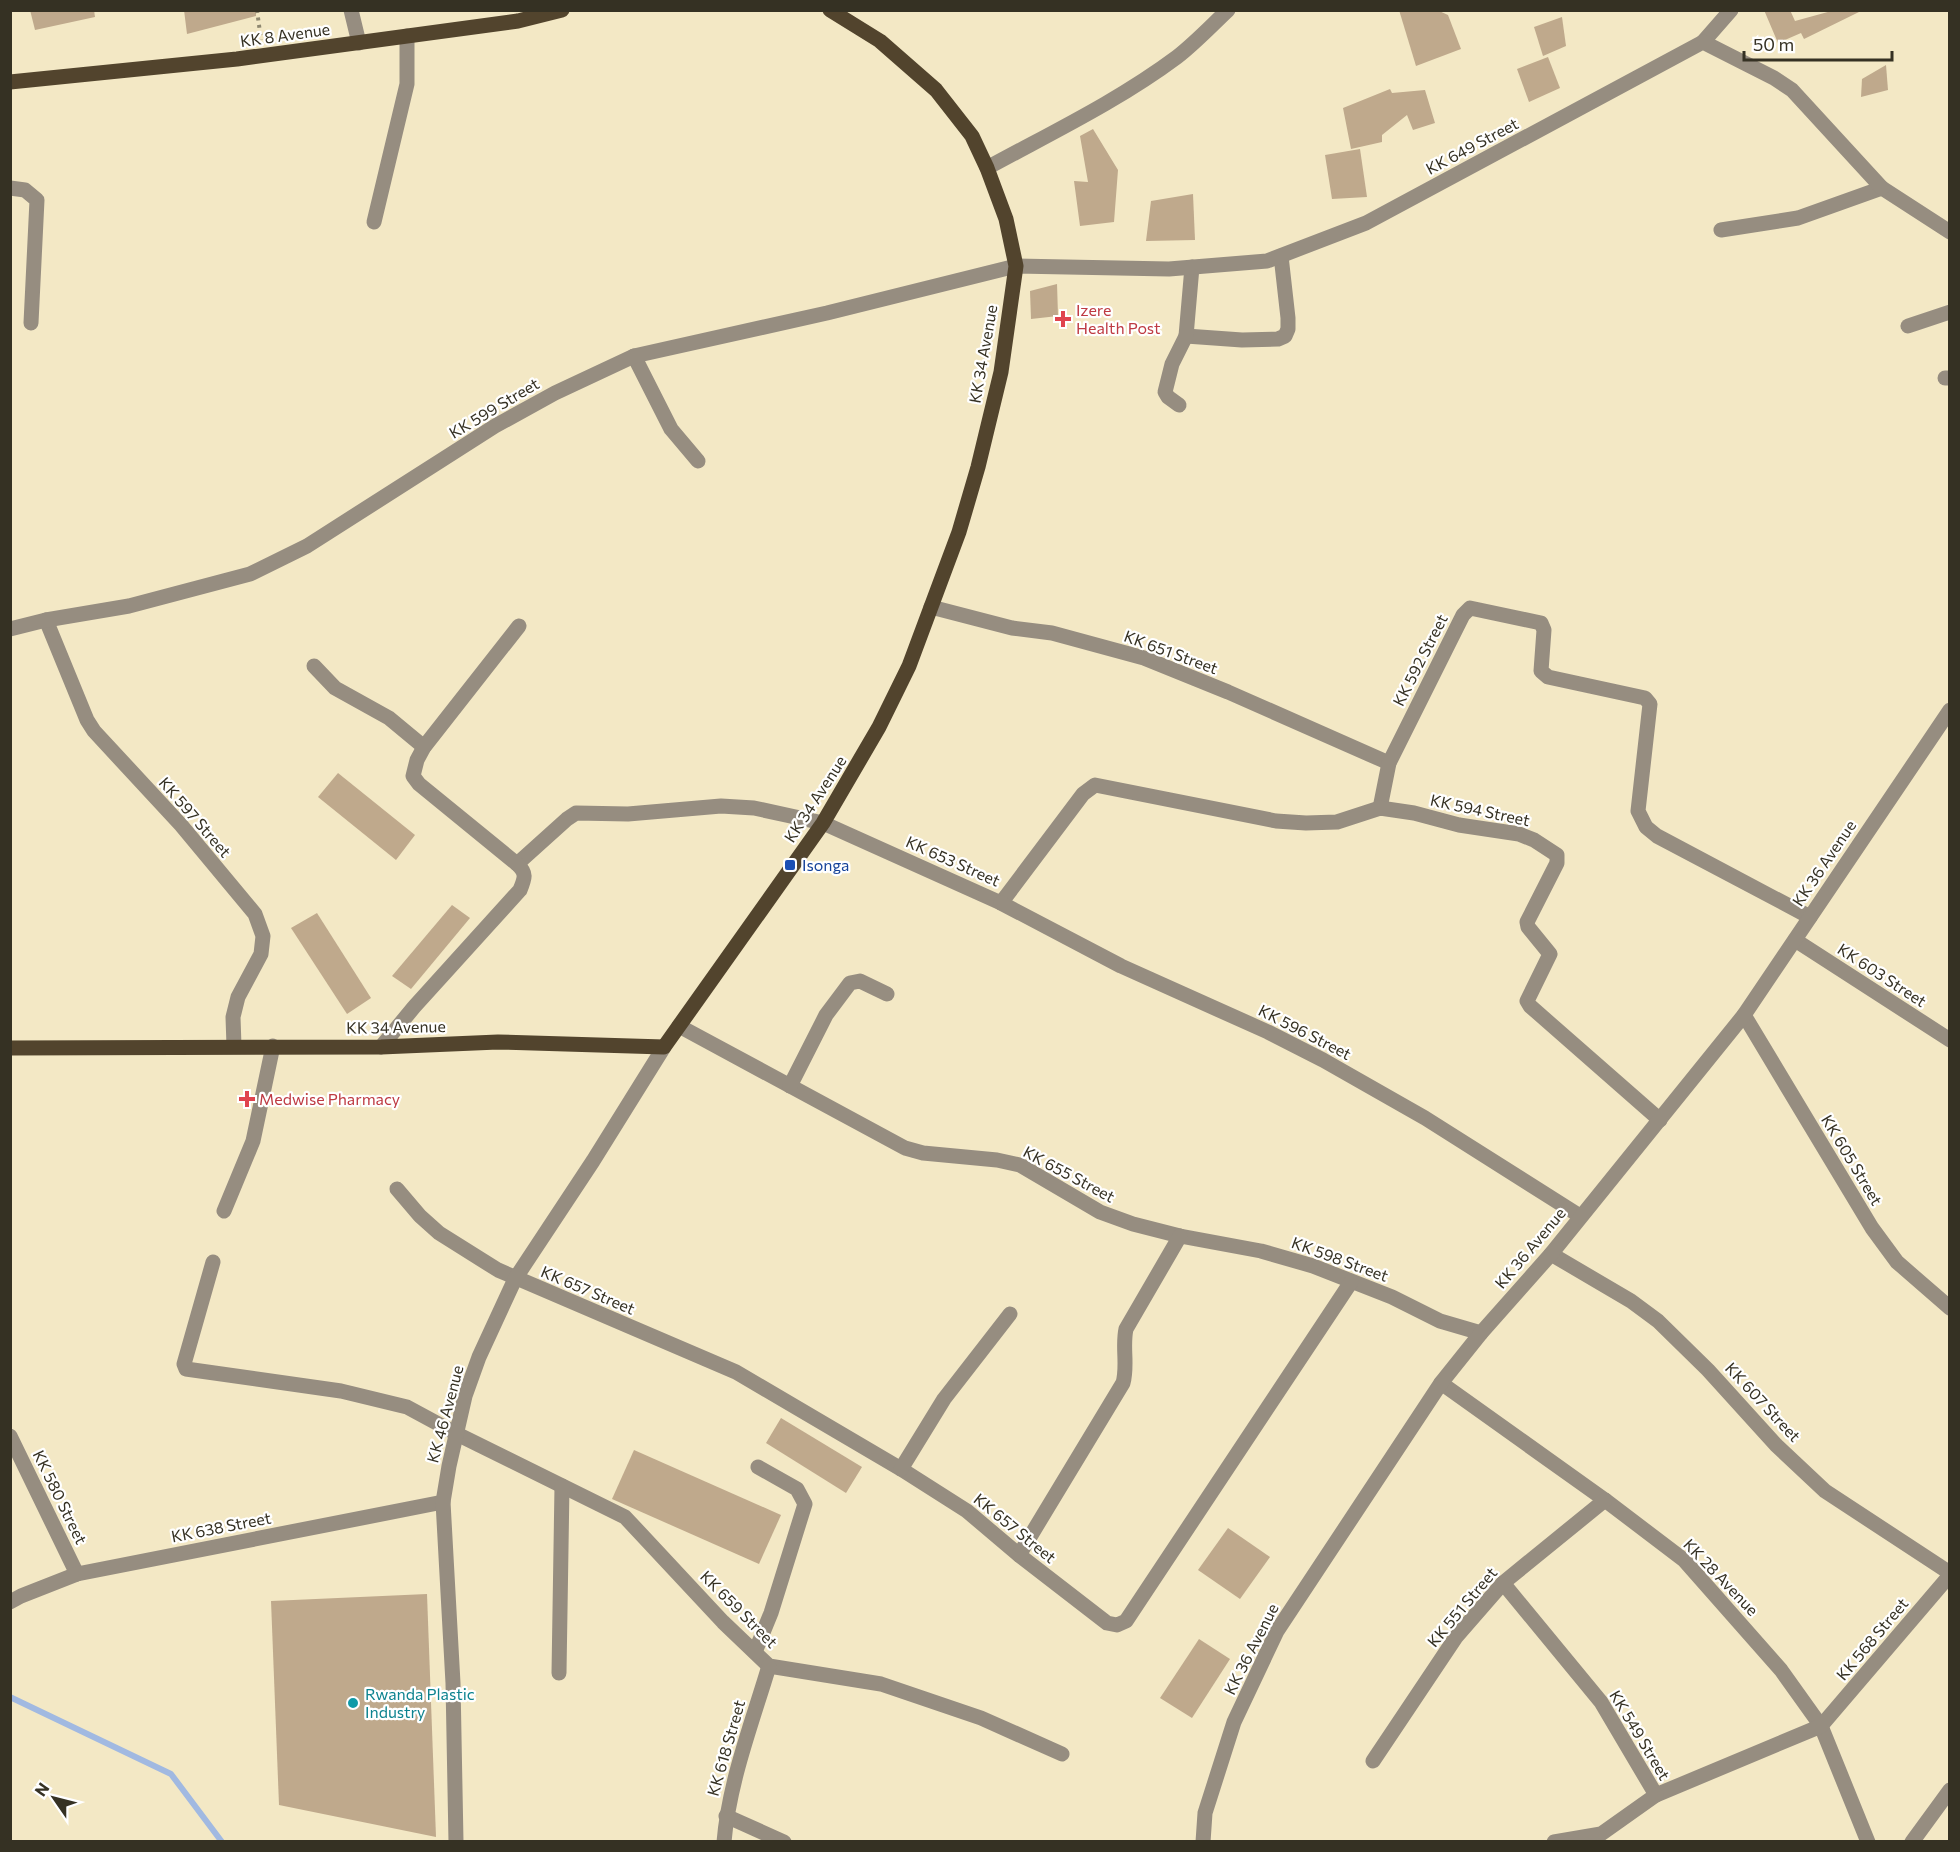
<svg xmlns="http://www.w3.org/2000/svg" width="1960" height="1852" font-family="Commissioner,sans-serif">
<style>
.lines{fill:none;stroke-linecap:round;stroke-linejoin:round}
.stream{stroke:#a1b9e1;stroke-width:6}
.building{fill:#bfa98c}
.path{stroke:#8e876f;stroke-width:4;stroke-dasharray:3 4.5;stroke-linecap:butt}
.minor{stroke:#968d80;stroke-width:15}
.major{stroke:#52442d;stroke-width:15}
.health-dot{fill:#e0444e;stroke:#fff;stroke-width:2}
.transit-dot{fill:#1a4fb4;stroke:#fff;stroke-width:2}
.culture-dot{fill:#0f9aa8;stroke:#fff;stroke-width:2}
.labels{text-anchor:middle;stroke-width:4.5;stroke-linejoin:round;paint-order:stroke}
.street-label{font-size:16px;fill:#353123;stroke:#fff}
.health-label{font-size:16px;fill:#be3a42;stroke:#fff;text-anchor:start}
.transit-label{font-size:16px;fill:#164399;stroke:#fff;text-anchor:start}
.culture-label{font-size:16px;fill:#0d838f;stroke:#fff;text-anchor:start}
</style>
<rect width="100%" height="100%" fill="#f3e8c5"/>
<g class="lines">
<path class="stream" d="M 10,1697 L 171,1774 L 222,1842"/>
</g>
<g class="building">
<path d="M 30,10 L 94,10 L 95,17 L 35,30 Z"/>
<path d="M 184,10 L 256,10 L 256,16 L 187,34 Z"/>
<path d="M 1399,10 L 1437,10 L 1448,15 L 1461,49 L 1416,66 Z"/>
<path d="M 1764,10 L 1790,10 L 1795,21 L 1835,10 L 1859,12 L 1804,39 L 1801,33 L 1778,43 Z"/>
<path d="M 1562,17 L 1566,46 L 1543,56 L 1534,27 Z"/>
<path d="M 1548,57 L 1560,88 L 1529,102 L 1517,69 Z"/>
<path d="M 1886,65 L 1888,90 L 1861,97 L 1862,79 Z"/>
<path d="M 1390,89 L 1392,93 L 1425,90 L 1435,123 L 1413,130 L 1407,115 L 1382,135 L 1382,142 L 1351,149 L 1343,108 Z"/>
<path d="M 1093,129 L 1118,170 L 1114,222 L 1080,226 L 1074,181 L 1088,182 L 1080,136 Z"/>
<path d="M 1360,149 L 1367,197 L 1332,199 L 1325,155 Z"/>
<path d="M 1193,194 L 1195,240 L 1146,241 L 1151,201 Z"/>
<path d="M 1057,284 L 1058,316 L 1031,319 L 1030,291 Z"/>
<path d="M 338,773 L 415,835 L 396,860 L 318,797 Z"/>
<path d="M 452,905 L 470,918 L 411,989 L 392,976 Z"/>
<path d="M 317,913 L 371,998 L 347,1014 L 291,928 Z"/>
<path d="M 781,1418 L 862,1467 L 846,1493 L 766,1443 Z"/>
<path d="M 634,1450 L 781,1515 L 759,1564 L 612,1499 Z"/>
<path d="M 1228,1528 L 1270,1557 L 1240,1599 L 1198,1570 Z"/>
<path d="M 427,1594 L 436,1837 L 279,1805 L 271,1601 Z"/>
<path d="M 1199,1639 L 1230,1659 L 1192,1718 L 1160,1698 Z"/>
</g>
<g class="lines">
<path class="path" d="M 257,10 L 261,40"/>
<g class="minor">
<path d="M 351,10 L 359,43"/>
<path d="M 1703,42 L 1731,10"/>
<path d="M 987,168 C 1051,133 1118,101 1177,57 C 1195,43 1211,26 1228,10"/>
<path d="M 10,188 L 25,190 L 37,200 L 31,323"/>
<path d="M 374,222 L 407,84 L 407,36"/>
<path d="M 1721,230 L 1798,218 L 1882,188 L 1950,232"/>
<path d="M 1908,326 L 1950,312"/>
<path d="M 1186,336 L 1242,340 L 1278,339 L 1285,336 L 1288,329 L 1288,318 L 1281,256"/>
<path d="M 634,356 L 671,429 L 698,461"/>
<path d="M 1945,378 L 1950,378"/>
<path d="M 1179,405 L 1168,397 L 1165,392 L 1172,364 L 1186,336 L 1192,267"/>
<path d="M 931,607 L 1012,628 L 1052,633 L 1144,658 L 1228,692 L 1389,763"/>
<path d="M 46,620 L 87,720 L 94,731 L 181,825 L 255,914 L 263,936 L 261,954 L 238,997 L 233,1017 L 234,1046"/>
<path d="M 10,629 L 46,620 L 129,606 L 250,574 L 307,546 L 495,426 L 555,393 L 634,356 L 827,313 L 1016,266 L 1169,269 L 1267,261 L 1366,223 L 1703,42 L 1774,78 L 1792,90 L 1882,188"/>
<path d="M 314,666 L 335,688 L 389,718 L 424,747"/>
<path d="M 1380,808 L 1389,763 L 1463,615 L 1470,608 L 1541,623 L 1544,630 L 1541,671 L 1548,677 L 1645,698 L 1650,704 L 1638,811 L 1646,827 L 1657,836 L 1810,917"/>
<path d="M 517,864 L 567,819 L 576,813 L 628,814 L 721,806 L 754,808 L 823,823 L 1001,903 L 1083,794 L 1095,785 L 1276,821 L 1306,823 L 1337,822 L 1380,808 L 1414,813 L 1459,825 L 1519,834 L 1534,840 L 1557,855 L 1557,863 L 1527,922 L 1528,927 L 1550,954 L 1527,1001 L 1530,1006 L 1660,1120"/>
<path d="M 1001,903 L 1121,966 L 1268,1032 L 1323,1060 L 1425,1118 L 1580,1216"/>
<path d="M 1795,940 L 1950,1040"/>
<path d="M 1744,1015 L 1872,1228 L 1897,1262 L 1950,1308"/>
<path d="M 679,1026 L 905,1148 L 923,1153 L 997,1160 L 1020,1165 L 1100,1212 L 1133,1224 L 1180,1236 L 1261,1251 L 1313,1266 L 1392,1297 L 1440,1321 L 1481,1333"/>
<path d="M 381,1047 L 414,1007 L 520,890 C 525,878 527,873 517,864 L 419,784 L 413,776 L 417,760 L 424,747 L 519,626"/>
<path d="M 790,1086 L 826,1015 L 850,983 L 860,981 L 887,994"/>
<path d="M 397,1189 L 420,1216 L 439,1233 L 498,1270 L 736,1372 L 901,1469 L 967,1511 L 1019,1555 L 1107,1623 L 1117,1625 L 1126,1621 L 1351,1282"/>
<path d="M 224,1211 L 253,1141 L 273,1046"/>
<path d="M 1551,1254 L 1631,1301 L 1658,1321 L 1708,1370 L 1776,1445 L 1825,1491 L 1950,1573"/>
<path d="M 213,1262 L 184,1364 L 186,1369 L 341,1391 L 407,1407 L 457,1434 L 625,1517 L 723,1622 L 769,1666 L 881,1684 L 981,1718 L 1062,1754"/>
<path d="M 1441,1383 L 1605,1500 L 1684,1560 L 1781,1670 L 1821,1726 L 1868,1842"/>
<path d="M 10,1436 L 77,1574"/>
<path d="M 901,1469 L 944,1399 L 1010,1314"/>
<path d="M 1019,1555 L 1123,1383 C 1128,1365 1122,1347 1126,1329 L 1180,1236"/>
<path d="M 1503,1583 L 1601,1702 L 1656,1795 L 1821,1726 L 1950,1575"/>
<path d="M 10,1602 L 21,1596 L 77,1574 L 443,1502"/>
<path d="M 755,1652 L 771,1613 L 805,1504 L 797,1489 L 758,1467"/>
<path d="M 559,1673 L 562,1486"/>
<path d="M 1373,1761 L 1456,1637 L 1503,1583 L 1605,1500"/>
<path d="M 726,1816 L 784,1842"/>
<path d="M 456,1842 L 453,1683 L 443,1502 L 449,1466 L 465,1396 L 479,1357 L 515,1279 L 593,1161 L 664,1047"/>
<path d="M 724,1842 C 729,1782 752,1723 769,1666"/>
<path d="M 1203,1842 L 1205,1813 L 1234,1722 L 1277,1631 L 1441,1383 L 1481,1333 L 1551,1254 L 1744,1015 L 1950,710"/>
<path d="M 1554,1842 L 1601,1834 L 1656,1795"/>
<path d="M 1912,1842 L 1950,1790"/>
</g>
<g class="major">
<path d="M 10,82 L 237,59 L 518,21 L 562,10"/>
<path d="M 10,1048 L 381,1047 L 498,1042 L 664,1047 L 823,823 L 879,727 L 909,666 L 959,532 L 978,467 L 1001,372 L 1016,266 L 1006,219 L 987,168 L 972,136 L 936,90 L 880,41 L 830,10"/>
</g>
</g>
<g class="health-dot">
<path d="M1060 310h6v6h6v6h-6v6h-6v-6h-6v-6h6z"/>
<path d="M244 1090h6v6h6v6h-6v6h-6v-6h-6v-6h6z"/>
</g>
<rect class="transit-dot" x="784" y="859" width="12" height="12" rx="3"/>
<circle class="culture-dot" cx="353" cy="1703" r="6"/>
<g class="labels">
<g class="street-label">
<text transform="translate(285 35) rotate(-8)" y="6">KK 8 Avenue</text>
<text transform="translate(1472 146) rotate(-28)" y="6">KK 649 Street</text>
<text transform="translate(983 354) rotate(-80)" y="6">KK 34 Avenue</text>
<text transform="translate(494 408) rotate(-31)" y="6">KK 599 Street</text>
<text transform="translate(1171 652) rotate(20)" y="6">KK 651 Street</text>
<text transform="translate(1420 660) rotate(-63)" y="6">KK 592 Street</text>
<text transform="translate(815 799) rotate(-57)" y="6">KK 34 Avenue</text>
<text transform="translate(1480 810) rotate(12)" y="6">KK 594 Street</text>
<text transform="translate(195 817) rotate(49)" y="6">KK 597 Street</text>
<text transform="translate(953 861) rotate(24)" y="6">KK 653 Street</text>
<text transform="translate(1824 863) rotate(-56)" y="6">KK 36 Avenue</text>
<text transform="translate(1882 975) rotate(33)" y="6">KK 603 Street</text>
<text transform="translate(396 1027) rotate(-1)" y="6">KK 34 Avenue</text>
<text transform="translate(1305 1032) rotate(27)" y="6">KK 596 Street</text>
<text transform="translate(1852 1160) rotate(59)" y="6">KK 605 Street</text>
<text transform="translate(1069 1174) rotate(28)" y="6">KK 655 Street</text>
<text transform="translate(1530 1248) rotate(-50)" y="6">KK 36 Avenue</text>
<text transform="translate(1340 1259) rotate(20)" y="6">KK 598 Street</text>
<text transform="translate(588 1290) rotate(23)" y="6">KK 657 Street</text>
<text transform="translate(1763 1402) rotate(47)" y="6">KK 607 Street</text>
<text transform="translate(445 1414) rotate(-75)" y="6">KK 46 Avenue</text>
<text transform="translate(60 1497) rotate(64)" y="6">KK 580 Street</text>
<text transform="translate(221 1527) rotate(-11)" y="6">KK 638 Street</text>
<text transform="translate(1015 1528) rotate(39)" y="6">KK 657 Street</text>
<text transform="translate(1721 1577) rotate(46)" y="6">KK 28 Avenue</text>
<text transform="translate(1462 1607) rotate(-50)" y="6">KK 551 Street</text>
<text transform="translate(739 1609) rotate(45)" y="6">KK 659 Street</text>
<text transform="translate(1872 1639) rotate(-50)" y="6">KK 568 Street</text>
<text transform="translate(1251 1649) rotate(-63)" y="6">KK 36 Avenue</text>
<text transform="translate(1640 1735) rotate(59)" y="6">KK 549 Street</text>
<text transform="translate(726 1748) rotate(-74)" y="6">KK 618 Street</text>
</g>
<g class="health-label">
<text x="1076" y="316">Izere<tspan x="1076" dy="18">Health Post</tspan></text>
<text x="259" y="1105">Medwise Pharmacy</text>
</g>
<g class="transit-label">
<text x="802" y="871">Isonga</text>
</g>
<g class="culture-label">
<text x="365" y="1700">Rwanda Plastic<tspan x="365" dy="18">Industry</tspan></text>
</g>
</g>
<rect width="1960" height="1852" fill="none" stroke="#353123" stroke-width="24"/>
<g transform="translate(54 1798) rotate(305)" stroke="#ffffff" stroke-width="4.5" paint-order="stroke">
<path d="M0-4.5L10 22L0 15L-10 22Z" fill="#353123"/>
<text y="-9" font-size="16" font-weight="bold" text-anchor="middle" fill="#353123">N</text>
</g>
<path d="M1744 51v9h148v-9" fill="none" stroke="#353123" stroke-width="3"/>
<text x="1753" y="51" font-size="18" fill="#353123" stroke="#ffffff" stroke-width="4.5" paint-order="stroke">50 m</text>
</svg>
